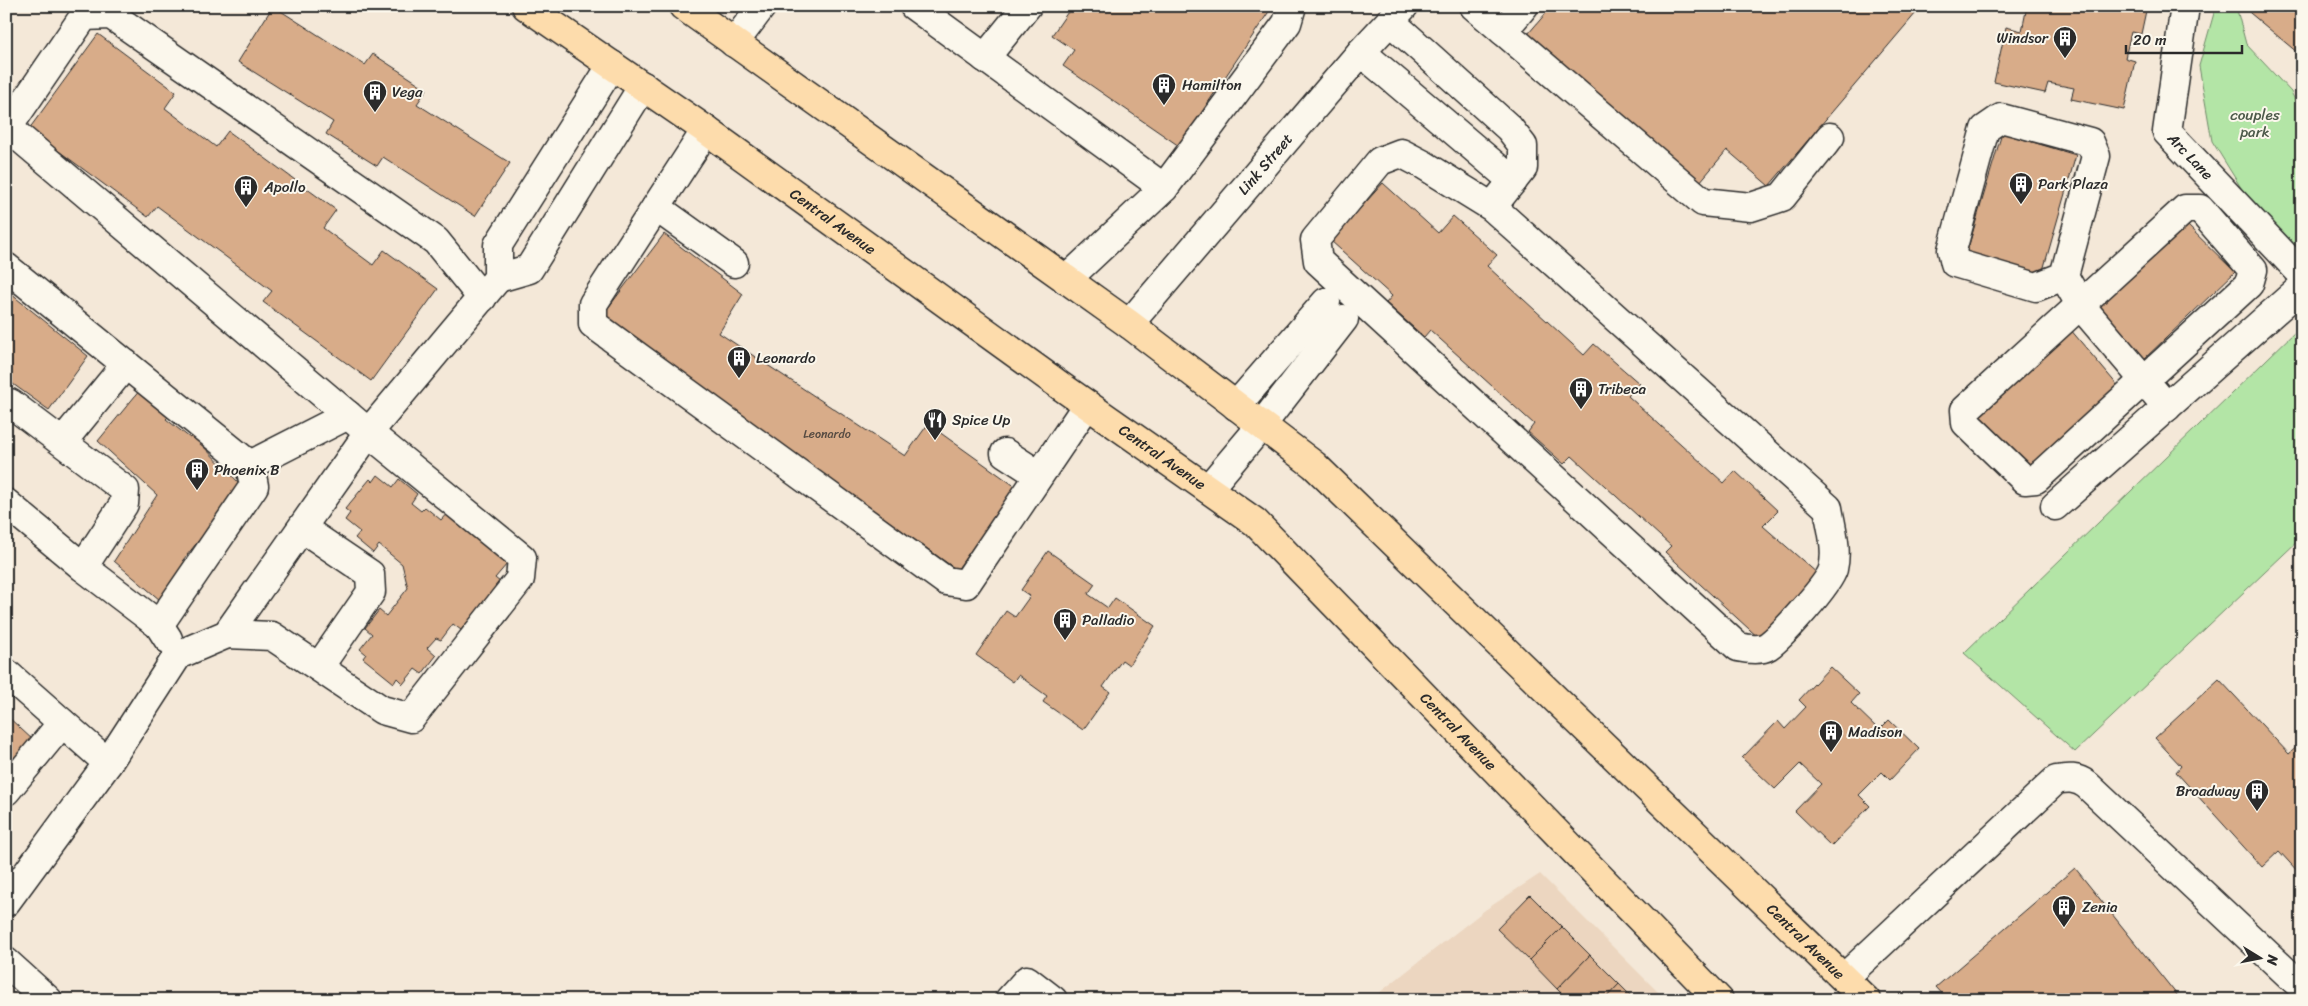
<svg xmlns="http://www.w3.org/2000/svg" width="2308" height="1006" font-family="Sriracha,sans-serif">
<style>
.built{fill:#ecd6c0}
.green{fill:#b3e5a6;stroke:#6f8868}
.building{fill:#d8ac89;stroke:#2b2b2b}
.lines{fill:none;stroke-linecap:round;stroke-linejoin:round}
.minor-casing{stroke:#2b2b2b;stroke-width:31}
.major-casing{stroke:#2b2b2b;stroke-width:31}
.minor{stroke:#fbf7ec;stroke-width:28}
.major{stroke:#fddcac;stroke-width:28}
.labels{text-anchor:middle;stroke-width:4;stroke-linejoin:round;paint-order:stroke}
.number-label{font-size:12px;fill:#564b42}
.poi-label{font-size:15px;fill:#2b2b2b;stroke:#fbf7ec;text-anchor:start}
.park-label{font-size:15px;fill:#4d5a4a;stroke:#fbf7ec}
.street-label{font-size:15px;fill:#2b2b2b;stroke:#fbf7ec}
</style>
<rect width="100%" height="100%" fill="#f4e8d8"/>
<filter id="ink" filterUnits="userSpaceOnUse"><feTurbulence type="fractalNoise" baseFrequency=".02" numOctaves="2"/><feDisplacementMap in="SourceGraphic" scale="10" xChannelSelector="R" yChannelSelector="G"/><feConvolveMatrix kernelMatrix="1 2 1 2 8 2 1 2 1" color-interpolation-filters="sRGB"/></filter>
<g filter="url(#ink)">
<path class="built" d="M 1540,874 L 1666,1000 L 1370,1000 L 1485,910 Z"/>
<g class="green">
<path d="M 2216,6 L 2236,6 L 2246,44 L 2291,92 L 2302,114 L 2302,254 L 2248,199 L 2212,141 L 2199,66 Z"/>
<path d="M 2298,329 L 2302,332 L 2302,537 L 2075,752 L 1964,653 Z"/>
</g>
<g class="building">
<path d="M 273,6 L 365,65 L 373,54 L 427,89 L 417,104 L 510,163 L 475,216 L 383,157 L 377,166 L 326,134 L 333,122 L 238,62 Z"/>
<path d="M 1072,6 L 1271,6 L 1272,7 L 1179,146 L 1063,66 L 1074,50 L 1052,35 Z"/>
<path d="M 1552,6 L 1922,6 L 1769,186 L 1727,150 L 1694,189 L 1522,41 Z"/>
<path d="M 2027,6 L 2147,6 L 2141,34 L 2131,32 L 2125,58 L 2135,61 L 2124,110 L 2071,99 L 2074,88 L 2048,83 L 2045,93 L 1994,82 L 2006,27 L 2022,31 Z"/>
<path d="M 2256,6 L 2302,6 L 2302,79 L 2298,53 L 2250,13 Z"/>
<path d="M 98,34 L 176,92 L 165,108 L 216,147 L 228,131 L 336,210 L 323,228 L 373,265 L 384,250 L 438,289 L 371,381 L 263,302 L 272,291 L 157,206 L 148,217 L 29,129 Z"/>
<path d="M 2002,133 L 2076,155 L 2040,281 L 1966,255 Z"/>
<path d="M 1383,183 L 1438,233 L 1453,216 L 1497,255 L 1487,266 L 1584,355 L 1594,344 L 1640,384 L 1628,396 L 1724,483 L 1735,471 L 1778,511 L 1763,526 L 1818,574 L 1761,640 L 1665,552 L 1671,546 L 1572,456 L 1564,464 L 1528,432 L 1534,424 L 1430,330 L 1424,337 L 1386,303 L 1392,296 L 1331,241 Z"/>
<path d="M 2184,222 L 2235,272 L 2142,361 L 2093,306 Z"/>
<path d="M 664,234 L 743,294 L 719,333 L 905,456 L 928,424 L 1016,487 L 957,570 L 602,316 Z"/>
<path d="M 6,290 L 88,356 L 49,410 L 6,379 Z"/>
<path d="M 2070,329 L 2118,386 L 2031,471 L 1974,419 Z"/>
<path d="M 140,390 L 169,416 L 166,419 L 190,438 L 192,435 L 244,488 L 210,539 L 204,534 L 183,560 L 189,565 L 160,600 L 114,561 L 157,495 L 98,441 Z"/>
<path d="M 378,475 L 393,487 L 399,479 L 417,494 L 411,503 L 421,511 L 425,507 L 441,520 L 448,512 L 496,550 L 494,554 L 507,564 L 495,578 L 500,582 L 461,630 L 453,624 L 441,640 L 436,638 L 427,648 L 436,656 L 422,674 L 415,669 L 403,684 L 397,678 L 394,683 L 363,658 L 366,654 L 360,649 L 372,634 L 365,628 L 379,610 L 386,616 L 408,588 L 402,564 L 379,545 L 373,553 L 355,538 L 360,532 L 345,520 L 350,513 L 345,509 L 370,479 L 373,482 Z"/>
<path d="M 1048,551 L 1095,584 L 1088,594 L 1108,608 L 1115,598 L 1155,626 L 1129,665 L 1122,660 L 1103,687 L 1110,692 L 1083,730 L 1043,702 L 1047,696 L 1018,675 L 1013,682 L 976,655 L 1006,611 L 1015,617 L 1030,596 L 1021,590 Z"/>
<path d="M 1830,667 L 1859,694 L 1851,703 L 1879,730 L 1889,720 L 1919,749 L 1890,780 L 1882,772 L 1859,795 L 1870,806 L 1831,846 L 1795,811 L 1821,784 L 1800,764 L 1775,789 L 1742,758 L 1778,721 L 1785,729 L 1806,707 L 1799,700 Z"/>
<path d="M 2219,679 L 2289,754 L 2302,742 L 2302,872 L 2300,874 L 2279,851 L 2262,867 L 2176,772 L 2181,766 L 2155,738 Z"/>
<path d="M 6,715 L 34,741 L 6,776 Z"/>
<path d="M 2075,868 L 2181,1000 L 1948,1000 L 1936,987 Z"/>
<path d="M 1530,895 L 1562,927 L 1529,960 L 1497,929 Z"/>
<path d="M 1562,927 L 1590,955 L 1557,989 L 1529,960 Z"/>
<path d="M 1590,955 L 1619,984 L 1604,1000 L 1568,1000 L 1557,989 Z"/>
<path d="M 1619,984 L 1635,1000 L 1604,1000 Z"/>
</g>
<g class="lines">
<g class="minor-casing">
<g id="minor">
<path d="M 914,6 L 1164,188"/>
<path d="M 1474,6 L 1703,202 L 1751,207 L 1782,197 L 1830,137"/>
<path id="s1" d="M 2185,6 L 2167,132 L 2302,274"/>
<path d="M 1390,21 L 1509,128 L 1523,146 L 1523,168 L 1492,207 L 1828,508 C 1831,527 1838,549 1833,569 C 1829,584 1781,637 1768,646 C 1760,651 1747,649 1738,647 L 1318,261 L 1315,240 L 1380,161 L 1401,153 L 1424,165 L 1492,207"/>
<path d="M 1503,31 L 1524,6"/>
<path d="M 734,43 L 762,6"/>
<path d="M 1361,52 L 1513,181"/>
<path d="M 985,58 L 1027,6"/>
<path d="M 6,126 L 375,438 L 522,558 L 520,579 L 411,718 L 382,710 L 272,636 L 227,634"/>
<path d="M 6,130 L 84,16 L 111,15 L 436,241 L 482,298"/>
<path d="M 706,130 L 593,304 L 593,324 L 946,581 L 966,584 L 1087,405"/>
<path d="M 656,207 L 734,263"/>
<path d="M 2185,209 L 2200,209 L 2253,270 L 2249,284 L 2036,479 L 2025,480 L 1966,423 L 1965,410 Z"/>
<path d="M 6,267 L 250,465 L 254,486 L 159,625"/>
<path d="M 2064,276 L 2036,287 L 1955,263 L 1952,250 L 1985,129 L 2001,118 L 2090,142 L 2096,156 L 2064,276 L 2081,306 L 2167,407"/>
<path d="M 498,278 L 529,269 L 643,86"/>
<path d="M 1066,280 L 1164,188 L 1287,23 L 1292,6"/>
<path id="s2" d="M 1129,324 L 1361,52 L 1404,6"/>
<path d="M 6,403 L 10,403 L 125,490 L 124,504 L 83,567"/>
<path d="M 1236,406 L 1326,302"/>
<path d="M 63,441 L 126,364"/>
<path d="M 1005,453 L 1039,475"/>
<path d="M 250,465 L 348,415"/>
<path d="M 1208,489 L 1261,426 L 1344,319"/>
<path d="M 6,503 L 83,567 L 159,625 L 168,639"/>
<path d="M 2055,506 L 2302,287"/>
<path d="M 302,528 L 370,574 L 371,592 L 319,667"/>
<path d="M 6,673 L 108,763"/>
<path d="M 6,791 L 62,723"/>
<path d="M 6,902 L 108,763 L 178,655 L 227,634 L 369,432 L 498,278 L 498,245 L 612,65"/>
<path d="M 6,962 L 48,1000"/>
<path d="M 1844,978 L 2056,780 C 2068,778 2077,777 2087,785 L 2302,987"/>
<path d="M 1009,1000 L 1027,980 L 1053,1000"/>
</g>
</g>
<g class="major-casing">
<g id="major">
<path id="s3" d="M 526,6 L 706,130 L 1062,387 L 1255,522 L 1719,1000"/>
<path id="s4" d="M 683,6 L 1129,324 L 1314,465 L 1866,1000"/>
</g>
</g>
<use href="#minor" class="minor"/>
<use href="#major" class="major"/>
</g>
</g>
<defs>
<g id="building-pin" transform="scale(1.25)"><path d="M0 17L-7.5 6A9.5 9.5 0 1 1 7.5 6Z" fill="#2b2b2b" stroke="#fbf7ec"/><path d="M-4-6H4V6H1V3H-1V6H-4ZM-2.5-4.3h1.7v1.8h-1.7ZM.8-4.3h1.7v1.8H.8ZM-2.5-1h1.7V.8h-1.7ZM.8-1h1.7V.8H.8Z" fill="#fff"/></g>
<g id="restaurant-pin" transform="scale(1.25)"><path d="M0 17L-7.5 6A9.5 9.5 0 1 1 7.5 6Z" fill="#2b2b2b" stroke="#fbf7ec"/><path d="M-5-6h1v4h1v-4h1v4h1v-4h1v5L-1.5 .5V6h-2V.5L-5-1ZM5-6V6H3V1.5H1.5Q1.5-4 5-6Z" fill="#fff"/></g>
</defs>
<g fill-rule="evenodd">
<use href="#building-pin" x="2065" y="38"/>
<use href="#building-pin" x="1164" y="85"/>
<use href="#building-pin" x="375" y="92"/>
<use href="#building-pin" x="2021" y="184"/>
<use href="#building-pin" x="246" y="187"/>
<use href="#building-pin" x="739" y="358"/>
<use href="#building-pin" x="1581" y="389"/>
<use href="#restaurant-pin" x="935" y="420"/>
<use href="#building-pin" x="197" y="470"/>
<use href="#building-pin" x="1065" y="620"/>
<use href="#building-pin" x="1831" y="732"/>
<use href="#building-pin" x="2257" y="791"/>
<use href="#building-pin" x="2064" y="907"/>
</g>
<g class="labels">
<g class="number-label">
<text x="827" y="438">Leonardo</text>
</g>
<g class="poi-label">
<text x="2048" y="43" text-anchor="end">Windsor</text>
<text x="1182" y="90">Hamilton</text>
<text x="392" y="97">Vega</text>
<text x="2038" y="189">Park Plaza</text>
<text x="264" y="192">Apollo</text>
<text x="756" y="363">Leonardo</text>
<text x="1598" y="394">Tribeca</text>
<text x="952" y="425">Spice Up</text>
<text x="214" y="475">Phoenix B</text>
<text x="1082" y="625">Palladio</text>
<text x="1848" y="737">Madison</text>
<text x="2240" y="796" text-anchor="end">Broadway</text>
<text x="2082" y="912">Zenia</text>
</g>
<g class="park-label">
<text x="2255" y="120">couples<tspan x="2255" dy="17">park</tspan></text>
</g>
<g class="street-label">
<text dy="5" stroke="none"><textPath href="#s1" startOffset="161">Arc Lane</textPath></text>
<text dy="5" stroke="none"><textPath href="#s2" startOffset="210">Link Street</textPath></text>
<text dy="5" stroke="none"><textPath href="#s3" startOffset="375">Central Avenue</textPath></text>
<text dy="5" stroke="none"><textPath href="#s3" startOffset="780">Central Avenue</textPath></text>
<text dy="5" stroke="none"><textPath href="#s3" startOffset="1185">Central Avenue</textPath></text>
<text dy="5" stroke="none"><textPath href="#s4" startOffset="1465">Central Avenue</textPath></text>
</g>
</g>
<rect width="2308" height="1006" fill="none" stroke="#fbf7ec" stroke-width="25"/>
<rect x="12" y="12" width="2283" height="981" fill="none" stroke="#2b2b2b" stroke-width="2" filter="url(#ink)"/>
<g transform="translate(2260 958) rotate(100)" stroke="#fbf7ec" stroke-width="4" paint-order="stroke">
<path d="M0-4L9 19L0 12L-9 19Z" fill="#2b2b2b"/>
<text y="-8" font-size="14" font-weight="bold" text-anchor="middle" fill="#2b2b2b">N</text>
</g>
<path d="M2126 45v8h116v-8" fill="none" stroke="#2b2b2b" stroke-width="2.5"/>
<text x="2133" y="45" font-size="15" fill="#2b2b2b" stroke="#fbf7ec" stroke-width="4" paint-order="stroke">20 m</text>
</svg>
